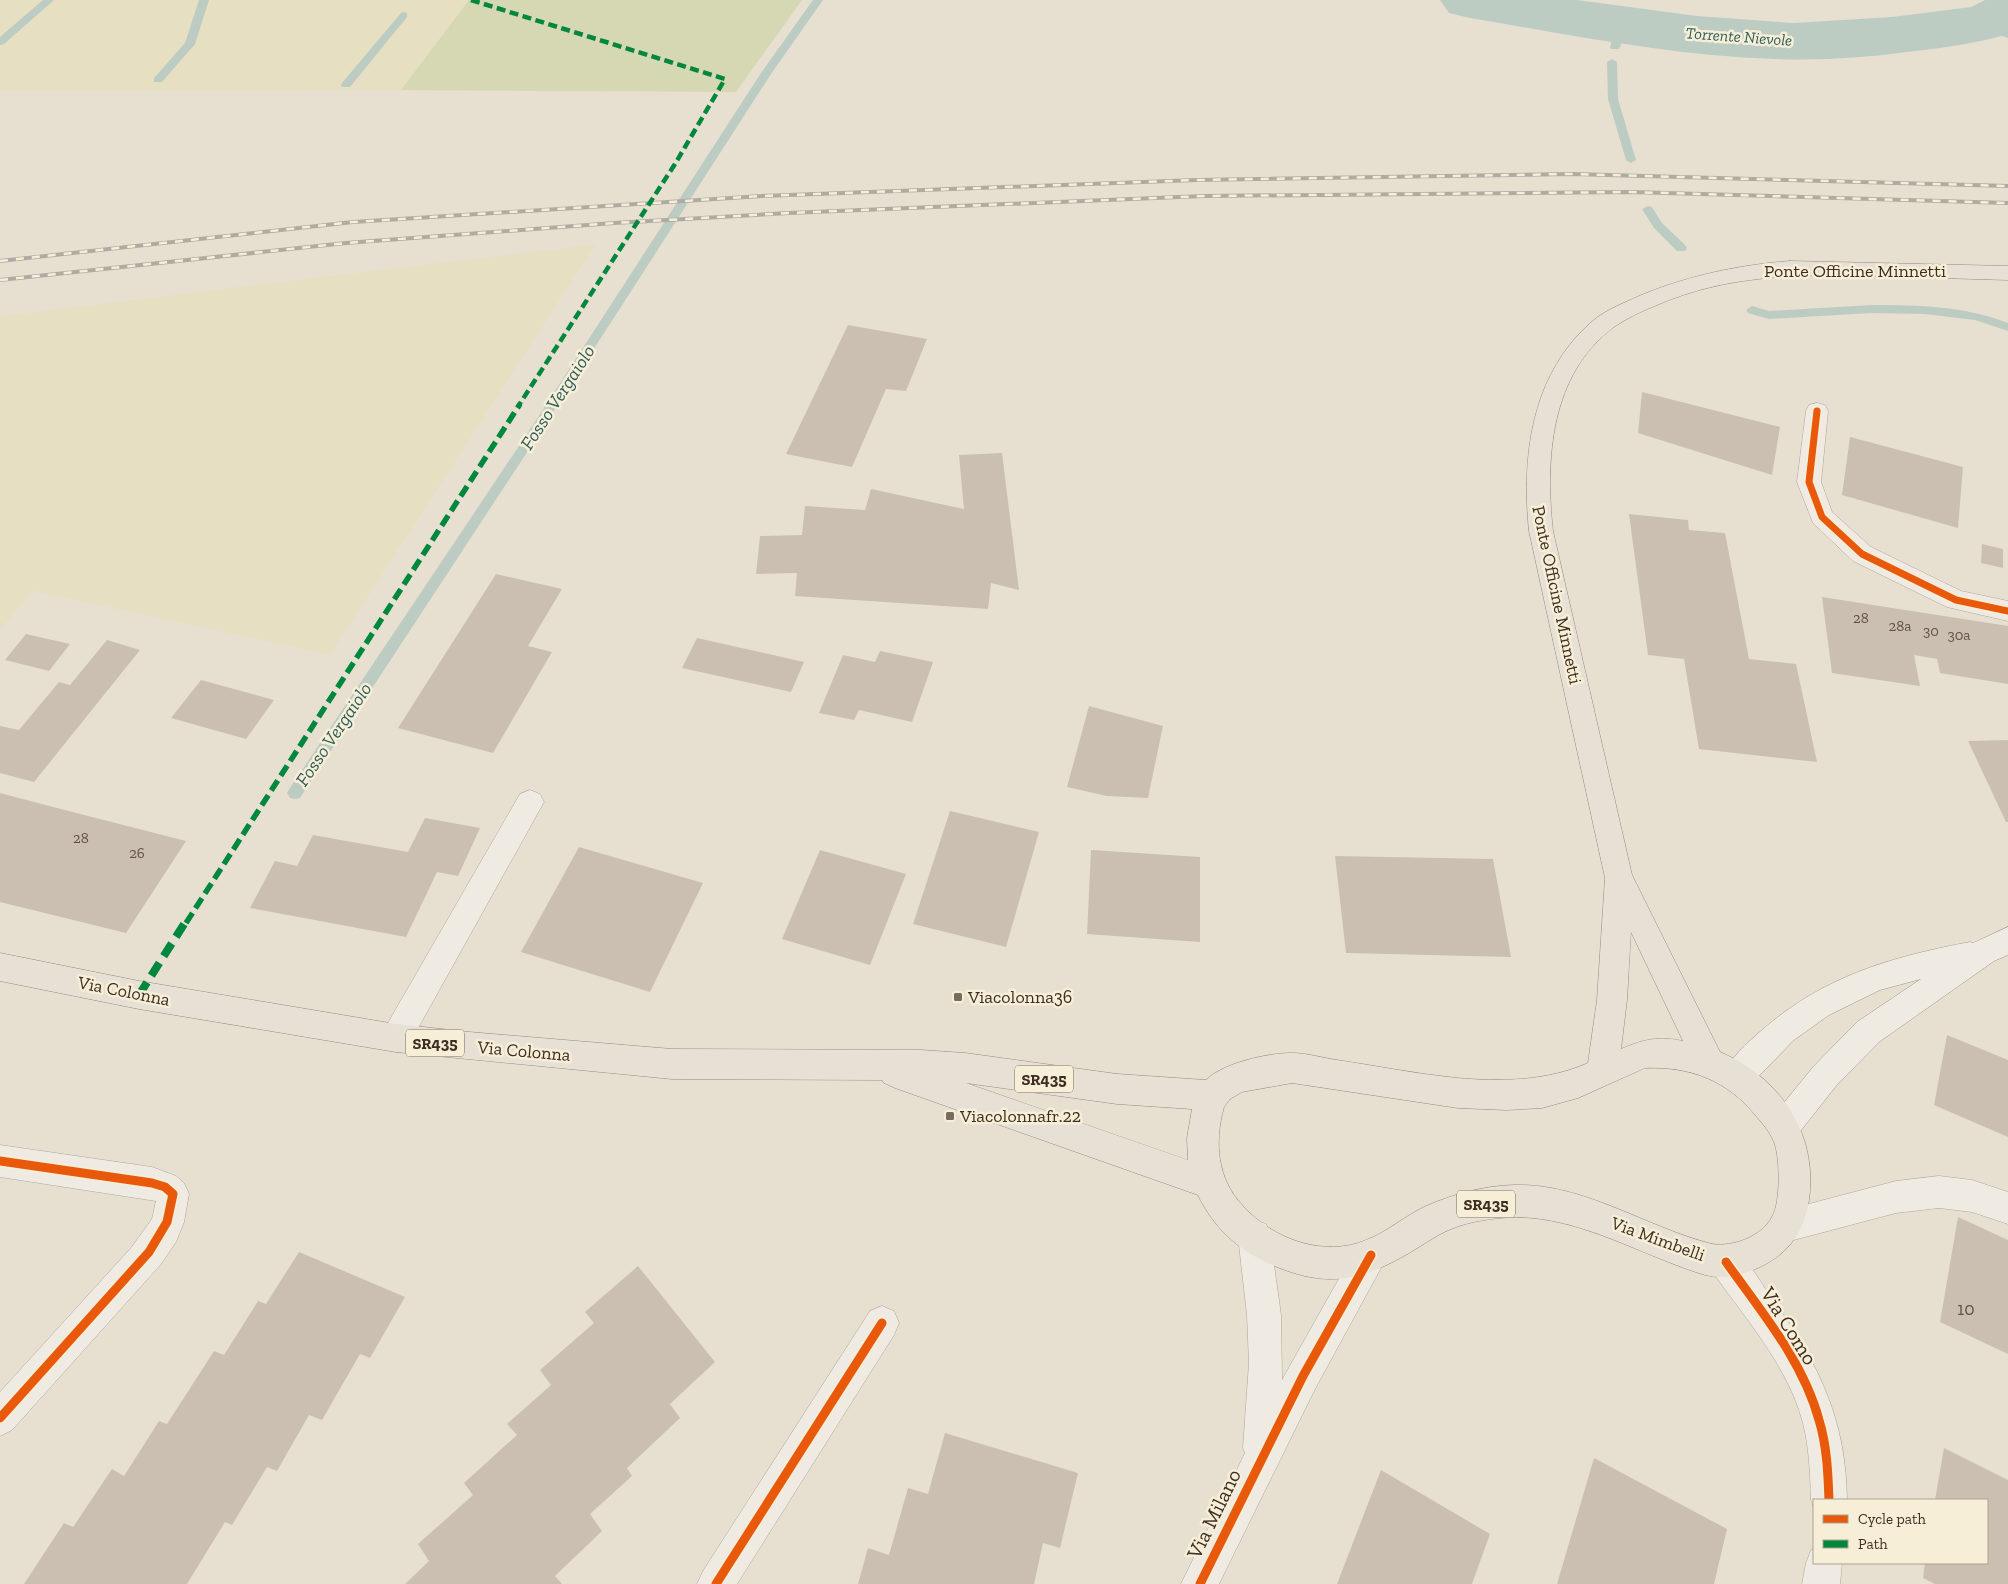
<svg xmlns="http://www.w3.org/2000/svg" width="2008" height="1584" font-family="'Zilla Slab',serif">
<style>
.farmland{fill:#e6dfc2}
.green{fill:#d6d7b3}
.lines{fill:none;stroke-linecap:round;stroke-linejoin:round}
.stream{fill:#bcccc2;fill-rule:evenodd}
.river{fill:#bcccc2;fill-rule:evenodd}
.building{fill:#cbbfb2}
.lane-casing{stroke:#ada599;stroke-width:1}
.street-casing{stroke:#ada599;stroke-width:1}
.secondary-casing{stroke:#9c958a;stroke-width:1}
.primary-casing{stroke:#928b80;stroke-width:1}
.lane{fill:#efebe3;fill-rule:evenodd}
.street{fill:#efebe3;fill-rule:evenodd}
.secondary{fill:#efebe3;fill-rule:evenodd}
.primary{fill:#e6e1d4;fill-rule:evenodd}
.rail-casing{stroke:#afaaa2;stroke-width:4}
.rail{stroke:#f7eed8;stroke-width:2.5;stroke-dasharray:8;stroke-linecap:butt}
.quiet-far2{stroke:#00873e;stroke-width:4.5;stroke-dasharray:9 4.5;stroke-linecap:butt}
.quiet-far1{stroke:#00873e;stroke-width:5.5;stroke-dasharray:12 5.5;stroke-linecap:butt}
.quiet{stroke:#00873e;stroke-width:8;stroke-dasharray:15 8;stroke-linecap:butt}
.cycleway-far1-casing{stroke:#f7eed8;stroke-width:10}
.cycleway-casing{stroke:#f7eed8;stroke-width:12}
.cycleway-far1{stroke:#e8590c;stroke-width:7}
.cycleway{stroke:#e8590c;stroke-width:9}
.poi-dot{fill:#786c5e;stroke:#f7eed8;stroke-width:2}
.labels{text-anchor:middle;stroke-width:5;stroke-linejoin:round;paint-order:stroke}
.number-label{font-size:15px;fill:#605244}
.far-water-label{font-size:16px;font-style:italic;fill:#2f5d5a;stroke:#f7eed8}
.shield{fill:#f7eed8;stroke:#756857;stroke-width:1}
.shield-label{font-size:16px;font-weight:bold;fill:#3d2e20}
.street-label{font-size:18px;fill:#3d2e20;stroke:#f7eed8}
.poi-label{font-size:18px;fill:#3d2e20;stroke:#f7eed8;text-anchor:start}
.near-number-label{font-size:18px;fill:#605244}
.water-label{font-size:19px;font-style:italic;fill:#2f5d5a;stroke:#f7eed8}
.near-street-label{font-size:21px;fill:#3d2e20;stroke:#f7eed8}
</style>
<rect width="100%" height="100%" fill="#e7e0d1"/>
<g class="farmland">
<path d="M 0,0 L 469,0 L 401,90 L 0,91 Z"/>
<path d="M 596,244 L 330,655 L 33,591 L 0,630 L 0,316 Z"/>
</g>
<path class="green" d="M 469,0 L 802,0 L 736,92 L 401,90 Z"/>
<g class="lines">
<g class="stream">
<path d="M 43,0 L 54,0 L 4,44 L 0,45 L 0,37 Z"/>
<path d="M 199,0 L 209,0 L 195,44 L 162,82 L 154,82 L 154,78 L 185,43 Z"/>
<path d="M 813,0 L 823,0 L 771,74 L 539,434 L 300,798 L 295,799 L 290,798 L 287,793 L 290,788 L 531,428 L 761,73 Z"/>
<path d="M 404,12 L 407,13 L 407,17 L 350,87 L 342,87 L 341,85 L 342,83 L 401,13 Z"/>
<path d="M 1974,21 L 2008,32 L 2008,38 L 1971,26 L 1971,22 Z"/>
<path d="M 1621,23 L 1626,26 L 1620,47 L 1619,49 L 1611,49 L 1610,47 L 1616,26 Z"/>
<path d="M 1612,59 L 1617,62 L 1618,99 L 1636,160 L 1631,163 L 1626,160 L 1608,99 L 1607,62 Z"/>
<path d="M 1648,206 L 1652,207 L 1662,223 L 1685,245 L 1687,248 L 1685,251 L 1677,251 L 1654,228 L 1642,209 Z"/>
<path d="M 1872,305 C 1919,305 1964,306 2008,323 L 2008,331 L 1975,320 L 1925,314 L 1872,313 L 1769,319 L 1748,313 L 1746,310 L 1752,306 L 1769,311 Z"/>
</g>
<path class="river" d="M 1440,0 L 1577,0 L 1697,16 L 1793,23 L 1892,17 L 1971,7 L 1985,0 L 2008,0 L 2008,34 C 1975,44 1941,48 1907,52 C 1863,58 1819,61 1775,59 C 1672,56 1571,35 1470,18 L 1449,13 Z"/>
</g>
<g class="building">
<path d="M 848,325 L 927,339 L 906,391 L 886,389 L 852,467 L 786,454 Z"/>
<path d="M 1642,392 L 1780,427 L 1772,475 L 1638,433 Z"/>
<path d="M 1850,437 L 1963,467 L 1958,528 L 1842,495 Z"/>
<path d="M 1002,453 L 1019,590 L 991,583 L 988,609 L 795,596 L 797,573 L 756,574 L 760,536 L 802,535 L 805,506 L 865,510 L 871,489 L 964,509 L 959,455 Z"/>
<path d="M 1629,514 L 1688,520 L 1689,530 L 1725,533 L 1749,659 L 1796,664 L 1817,762 L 1699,749 L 1684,659 L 1648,655 Z"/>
<path d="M 1982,544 L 2003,549 L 2003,568 L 1981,563 Z"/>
<path d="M 496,574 L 562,589 L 528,646 L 552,652 L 493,753 L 398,728 Z"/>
<path d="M 1822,597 L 2008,626 L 2008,684 L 1940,673 L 1937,659 L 1914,655 L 1920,686 L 1832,673 Z"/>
<path d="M 26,634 L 70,644 L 49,671 L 5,660 Z"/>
<path d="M 697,638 L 804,662 L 791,692 L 682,668 Z"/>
<path d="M 107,640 L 140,650 L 34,782 L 0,773 L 0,726 L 19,730 L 59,682 L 70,685 Z"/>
<path d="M 880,651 L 933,662 L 912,722 L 859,710 L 854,720 L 819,713 L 843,655 L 875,662 Z"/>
<path d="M 201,680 L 274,700 L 246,739 L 171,718 Z"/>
<path d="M 1089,706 L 1163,726 L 1148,798 L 1107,796 L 1067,787 Z"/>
<path d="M 2008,740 L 2008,822 L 2006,822 L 1968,741 Z"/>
<path d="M 0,793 L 53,807 L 186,841 L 126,933 L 0,902 Z"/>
<path d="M 950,811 L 1039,832 L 1006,947 L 913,924 Z"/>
<path d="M 425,818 L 480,828 L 458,876 L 437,872 L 406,937 L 250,908 L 275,861 L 297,866 L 313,835 L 408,852 Z"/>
<path d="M 579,847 L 703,883 L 650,992 L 521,952 Z"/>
<path d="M 820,850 L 906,874 L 870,965 L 782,939 Z"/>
<path d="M 1091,850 L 1200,857 L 1200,942 L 1087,934 Z"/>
<path d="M 1335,856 L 1493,859 L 1511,957 L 1346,953 Z"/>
<path d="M 1947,1035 L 2008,1060 L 2008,1137 L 1934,1105 Z"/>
<path d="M 1958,1217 L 2008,1240 L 2008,1354 L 1940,1322 Z"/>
<path d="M 299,1252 L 405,1297 L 370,1358 L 360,1354 L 322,1420 L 309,1415 L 277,1471 L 267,1467 L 232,1525 L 225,1522 L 187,1584 L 24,1584 L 64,1523 L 73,1527 L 112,1469 L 124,1476 L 159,1421 L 167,1424 L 214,1351 L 224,1355 L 258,1301 L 266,1304 Z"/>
<path d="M 638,1266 L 715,1362 L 670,1404 L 680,1418 L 627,1468 L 632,1476 L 590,1514 L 602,1531 L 555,1576 L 562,1584 L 405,1584 L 429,1561 L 418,1544 L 473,1495 L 464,1483 L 517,1435 L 507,1424 L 551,1385 L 540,1370 L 594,1323 L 585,1312 Z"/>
<path d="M 945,1433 L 1078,1473 L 1060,1548 L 1043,1543 L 1034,1584 L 858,1584 L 868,1548 L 889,1555 L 908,1488 L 928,1494 Z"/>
<path d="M 1944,1448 L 2008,1480 L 2008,1584 L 1935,1584 L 1923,1578 L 1925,1563 L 1987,1563 L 1987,1500 L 1935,1500 Z"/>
<path d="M 1594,1458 L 1727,1529 L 1714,1584 L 1557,1584 Z"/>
<path d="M 1381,1470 L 1490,1534 L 1472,1584 L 1337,1584 Z"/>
</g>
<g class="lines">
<g class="lane-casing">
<path id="lane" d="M 530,790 L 540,794 L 544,802 L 407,1048 L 396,1052 L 385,1048 L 381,1038 L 385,1028 L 520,794 Z"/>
</g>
<g class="street-casing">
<g id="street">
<path d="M 1817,403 L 1825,405 L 1828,411 L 1821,482 L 1832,512 L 1871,547 L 1961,591 L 2008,601 L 2008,621 L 1947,607 L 1853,561 L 1813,523 L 1797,482 L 1806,411 L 1809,405 Z"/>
<path d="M 0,1145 L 152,1167 L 176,1176 L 184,1183 L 189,1194 L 184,1222 L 176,1242 L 161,1264 L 12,1430 L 0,1436 L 0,1392 L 131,1248 L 152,1219 L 156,1201 L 0,1177 Z"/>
<path d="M 1939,1176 L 1972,1180 L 2008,1192 L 2008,1224 L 1972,1212 L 1939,1208 L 1896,1213 L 1786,1242 L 1774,1238 L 1770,1226 L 1774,1214 L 1786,1210 L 1896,1181 Z"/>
<path d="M 1254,1220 L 1266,1224 L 1270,1236 L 1281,1315 L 1282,1380 L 1359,1243 L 1371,1238 L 1383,1243 L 1388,1255 L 1315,1389 L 1219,1584 L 1181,1584 L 1245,1453 L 1243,1448 L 1249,1363 L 1247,1315 L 1238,1236 L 1242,1224 Z"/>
<path d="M 1726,1245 C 1729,1247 1734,1248 1737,1250 C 1744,1255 1760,1281 1766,1290 C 1815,1358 1846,1414 1847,1500 L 1814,1500 L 1814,1508 L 1811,1500 C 1810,1470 1809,1438 1799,1410 C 1782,1360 1744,1316 1714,1274 L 1709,1262 L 1714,1250 Z"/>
<path d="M 882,1306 L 894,1311 L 899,1323 L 894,1335 L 737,1584 L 697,1584 L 703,1571 L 870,1311 Z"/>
<path d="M 1814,1549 L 1814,1563 L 1842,1563 L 1840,1584 L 1802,1584 L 1806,1563 L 1811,1550 Z"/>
</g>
</g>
<g class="secondary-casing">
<path id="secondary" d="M 2008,927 L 2008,955 L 1994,961 L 1879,1042 L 1836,1086 L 1795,1138 L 1784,1142 L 1773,1138 L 1768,1127 L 1773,1116 L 1814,1066 L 1857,1022 L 1921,979 L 1880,990 L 1829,1015 L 1794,1040 L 1749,1086 L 1738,1091 L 1727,1086 L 1723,1076 C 1730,1058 1747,1043 1762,1030 C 1824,976 1891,957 1970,942 L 1973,943 Z"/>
</g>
<g class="primary-casing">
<path id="primary" d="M 1790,261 L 2008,266 L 2008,280 C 1963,279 1917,277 1872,276 C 1798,274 1726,275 1657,305 C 1642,311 1627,318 1614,327 C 1550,374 1545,460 1553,531 L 1632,875 L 1720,1052 C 1781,1078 1818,1134 1809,1200 C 1804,1232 1789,1253 1760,1267 C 1740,1276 1726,1280 1705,1275 C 1642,1256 1582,1217 1514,1217 C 1494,1218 1470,1221 1451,1229 C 1434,1236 1419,1248 1402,1257 C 1354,1284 1320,1286 1270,1264 C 1238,1250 1213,1227 1198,1195 L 895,1088 L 884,1083 L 882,1080 L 672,1079 L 396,1052 L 139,1009 L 0,981 L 0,953 L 139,981 L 396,1024 L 469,1032 L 672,1049 L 921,1050 L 965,1053 L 1117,1074 L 1206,1080 C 1223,1063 1268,1053 1292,1053 C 1307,1053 1322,1058 1337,1060 C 1377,1066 1417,1074 1457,1078 C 1502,1082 1547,1081 1588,1063 L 1597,1000 L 1605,878 L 1529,531 C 1521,455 1532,371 1595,319 C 1608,309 1624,303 1639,296 C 1687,276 1738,265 1790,261 ZM 1631,932 L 1683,1041 C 1659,1036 1644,1039 1621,1049 L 1627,1000 ZM 1645,1068 C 1691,1066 1728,1081 1756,1116 C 1763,1124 1770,1132 1774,1142 C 1780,1157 1781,1202 1772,1217 C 1761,1237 1733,1247 1712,1244 C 1645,1227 1584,1183 1514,1185 C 1483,1186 1454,1194 1426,1206 C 1405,1216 1388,1231 1367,1240 C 1323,1258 1273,1239 1243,1206 C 1217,1179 1214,1142 1224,1107 L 1230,1099 L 1242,1092 L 1292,1083 L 1458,1108 L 1507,1110 L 1542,1108 L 1578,1098 ZM 966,1083 L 1117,1104 L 1192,1109 L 1187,1138 L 1188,1160 Z"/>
</g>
<use href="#lane" class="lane"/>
<use href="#street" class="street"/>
<use href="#secondary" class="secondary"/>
<use href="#primary" class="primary"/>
<g class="rail-casing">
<g id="rail">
<path d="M 0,261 L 353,222 L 762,196 L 1197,180 L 1572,174 L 2008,186"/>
<path d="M 0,280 L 346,243 L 614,223 L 789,213 L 1204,196 L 1631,192 L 2008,203"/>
</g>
</g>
<use href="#rail" class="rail"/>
<path class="quiet-far2" d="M 471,0 L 725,79 L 675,164 L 519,405"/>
<path class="quiet-far1" d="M 186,923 L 520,404"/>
<path class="quiet" d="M 139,995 L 186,921"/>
<g class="cycleway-far1-casing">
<path id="cycleway-far1" d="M 1817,411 L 1809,482 L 1822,517 L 1862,554 L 1956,600 L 2008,611"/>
</g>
<g class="cycleway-casing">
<g id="cycleway">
<path d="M 0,1161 L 152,1183 L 165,1187 L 173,1194 L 167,1222 L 149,1252 L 0,1418"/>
<path d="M 1726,1262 C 1761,1311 1803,1361 1819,1420 C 1827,1446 1828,1473 1829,1500"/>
<path d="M 716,1584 L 882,1323"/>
<path d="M 1200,1584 L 1303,1376 L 1371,1255"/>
</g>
</g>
<use href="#cycleway-far1" class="cycleway-far1"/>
<use href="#cycleway" class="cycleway"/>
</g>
<g class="poi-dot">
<rect x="953" y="992" width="10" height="10" rx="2.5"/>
<rect x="945" y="1111" width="10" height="10" rx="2.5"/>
</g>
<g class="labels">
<g class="number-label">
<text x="1861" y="623">28</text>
<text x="1900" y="631">28a</text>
<text x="1931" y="636">30</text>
<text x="1959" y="640">30a</text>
<text x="81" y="843">28</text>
<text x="137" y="858">26</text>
</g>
<g class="far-water-label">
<text transform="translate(1739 36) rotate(4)" y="6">Torrente Nievole</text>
</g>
<g class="shield">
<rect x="406" y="1029.5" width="58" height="27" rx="4"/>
<rect x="1015" y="1065.5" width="58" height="27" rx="4"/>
<rect x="1457" y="1190.5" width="58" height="27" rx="4"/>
</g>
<g class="shield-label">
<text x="435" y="1049">SR435</text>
<text x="1044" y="1085">SR435</text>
<text x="1486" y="1210">SR435</text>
</g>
<g class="street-label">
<text x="1855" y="277">Ponte Officine Minnetti</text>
<text transform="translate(1557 595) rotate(78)" y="6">Ponte Officine Minnetti</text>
<text transform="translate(124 991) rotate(11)" y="6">Via Colonna</text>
<text transform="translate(524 1051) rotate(5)" y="6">Via Colonna</text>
<text transform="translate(1658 1239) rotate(20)" y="6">Via Mimbelli</text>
</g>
<g class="poi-label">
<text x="968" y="1003">Viacolonna36</text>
<text x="960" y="1122">Viacolonnafr.22</text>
</g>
<g class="near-number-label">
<text x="1966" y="1315">10</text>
</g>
<g class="water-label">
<text transform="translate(557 397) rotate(-57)" y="7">Fosso Vergaiolo</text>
<text transform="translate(333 734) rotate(-56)" y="7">Fosso Vergaiolo</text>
</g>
<g class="near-street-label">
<text transform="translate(1789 1326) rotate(58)" y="7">Via Como</text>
<text transform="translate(1214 1514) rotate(-64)" y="7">Via Milano</text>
</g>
</g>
<rect x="1813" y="1499" width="175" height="65" fill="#f7eed8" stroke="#ada18e"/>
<rect x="1823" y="1515" width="25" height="8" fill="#e8590c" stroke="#ada18e"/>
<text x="1858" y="1524" font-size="15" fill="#3d2e20">Cycle path</text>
<rect x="1823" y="1540" width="25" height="8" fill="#00873e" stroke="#ada18e"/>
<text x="1858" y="1549" font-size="15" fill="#3d2e20">Path</text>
</svg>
